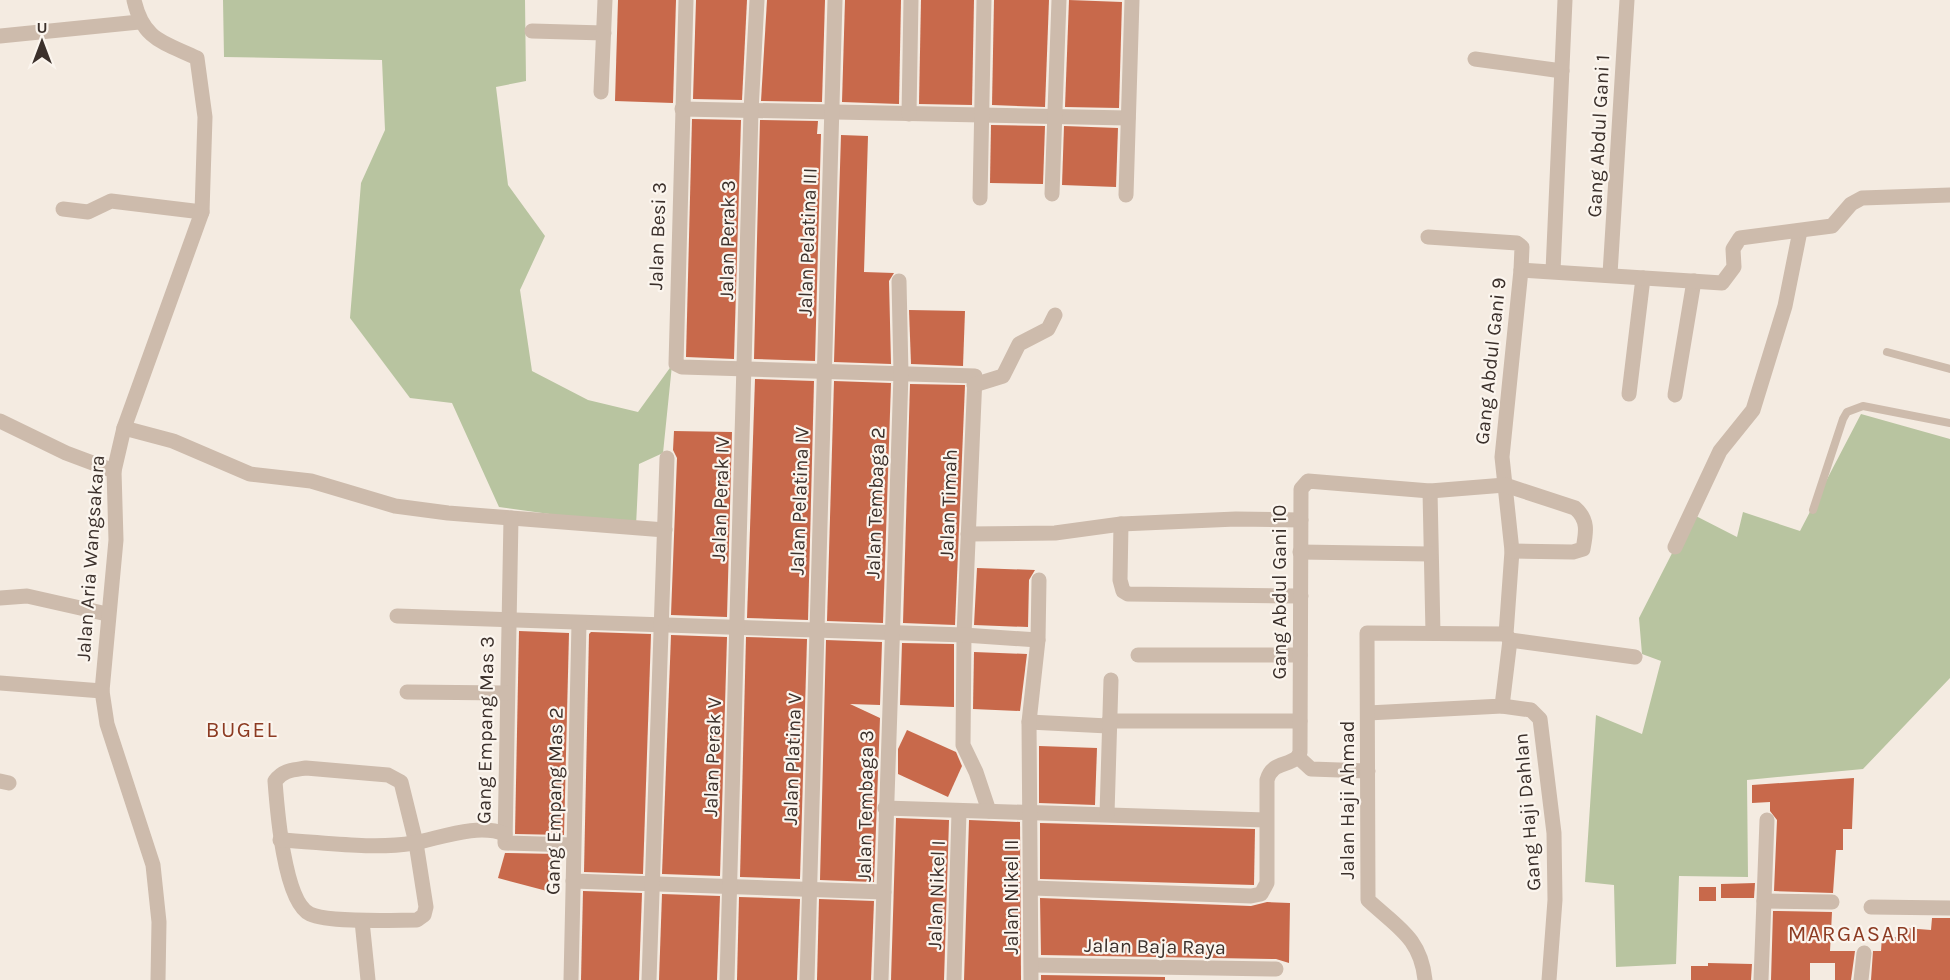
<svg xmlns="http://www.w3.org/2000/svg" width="1950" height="980" font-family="Karla,sans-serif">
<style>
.green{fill:#b8c4a0}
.building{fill:#c8694b}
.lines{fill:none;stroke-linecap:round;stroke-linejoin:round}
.service{stroke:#cdbbac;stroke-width:8}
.minor{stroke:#cdbbac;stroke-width:15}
.tertiary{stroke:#cdbbac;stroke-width:15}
.labels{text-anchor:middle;stroke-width:4.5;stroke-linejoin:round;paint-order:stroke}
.street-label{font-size:20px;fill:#3b302b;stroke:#fbf5ee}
.quarter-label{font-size:22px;letter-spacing:1.5px;fill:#8c3b22;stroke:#fbf5ee}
</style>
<rect width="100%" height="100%" fill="#f4ebe1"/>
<g class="green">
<path d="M 223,0 L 525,0 L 526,81 L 496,87 L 508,185 L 545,236 L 520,290 L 532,371 L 588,400 L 638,412 L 672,365 L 663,453 L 639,464 L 636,526 L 499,507 L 452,403 L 410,398 L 350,318 L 361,183 L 385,130 L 382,60 L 224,57 Z"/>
<path d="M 1861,414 L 1950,439 L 1950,678 L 1863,769 L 1747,780 L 1748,877 L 1679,876 L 1676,964 L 1616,967 L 1614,885 L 1585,882 L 1596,715 L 1642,734 L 1661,661 L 1642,654 L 1639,618 L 1692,514 L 1737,537 L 1743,512 L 1800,531 Z"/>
</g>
<g class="building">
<path d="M 618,0 L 676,0 L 673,103 L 615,101 Z"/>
<path d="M 696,0 L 747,0 L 742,100 L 693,99 Z"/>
<path d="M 767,0 L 825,0 L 822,102 L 761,101 Z"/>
<path d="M 845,0 L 901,0 L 899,104 L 842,102 Z"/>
<path d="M 921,0 L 974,0 L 972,105 L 919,104 Z"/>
<path d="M 994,0 L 1049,0 L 1045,107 L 992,105 Z"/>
<path d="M 1069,0 L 1122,2 L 1119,108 L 1065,107 Z"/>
<path d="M 692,119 L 741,120 L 734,359 L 686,357 Z"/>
<path d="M 760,120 L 818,121 L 817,134 L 821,134 L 815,361 L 754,359 Z"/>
<path d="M 991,125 L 1045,126 L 1043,184 L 990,183 Z"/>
<path d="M 1064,126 L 1118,128 L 1116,187 L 1062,185 Z"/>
<path d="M 841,135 L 868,136 L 864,272 L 894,273 L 889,281 L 891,364 L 834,362 Z"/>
<path d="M 909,310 L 965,311 L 963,366 L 911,364 Z"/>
<path d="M 755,379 L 814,381 L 808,620 L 747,618 Z"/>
<path d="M 834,381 L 891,383 L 883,623 L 827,621 Z"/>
<path d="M 910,384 L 965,385 L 955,625 L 903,623 Z"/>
<path d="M 674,431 L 732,432 L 727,617 L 671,615 L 677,458 L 673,450 Z"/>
<path d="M 977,568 L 1035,570 L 1029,580 L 1028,627 L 974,625 Z"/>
<path d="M 519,631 L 569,633 L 564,835 L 515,834 Z"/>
<path d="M 591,632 L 651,634 L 643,874 L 584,872 L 589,634 Z"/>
<path d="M 671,635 L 727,637 L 720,876 L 662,874 Z"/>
<path d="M 746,637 L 807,639 L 800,879 L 740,877 Z"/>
<path d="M 826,640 L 882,642 L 880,705 L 850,704 L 880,718 L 874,882 L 820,880 Z"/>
<path d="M 902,643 L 954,644 L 954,707 L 900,705 Z"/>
<path d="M 974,652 L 1027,654 L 1020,711 L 973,709 Z"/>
<path d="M 907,730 L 956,752 L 962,766 L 948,797 L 898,774 L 898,749 Z"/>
<path d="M 1039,746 L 1097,748 L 1095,805 L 1039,803 Z"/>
<path d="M 1854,778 L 1852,829 L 1843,829 L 1843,850 L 1836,850 L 1833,893 L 1774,891 L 1777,820 L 1770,811 L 1770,802 L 1752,803 L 1752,785 Z"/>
<path d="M 896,818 L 949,820 L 944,980 L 891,980 Z"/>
<path d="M 969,820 L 1020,822 L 1021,980 L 964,980 Z"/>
<path d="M 1040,823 L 1255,829 L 1254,885 L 1040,879 Z"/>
<path d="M 505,853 L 557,854 L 547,891 L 498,878 Z"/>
<path d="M 1755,883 L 1754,898 L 1721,898 L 1721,884 Z"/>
<rect x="1699" y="887" width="17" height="14"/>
<path d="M 583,891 L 642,893 L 639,980 L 581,980 Z"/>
<path d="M 662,894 L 720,896 L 717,980 L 659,980 Z"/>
<path d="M 739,897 L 800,899 L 797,980 L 737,980 Z"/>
<path d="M 1040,898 L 1251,906 L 1267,902 L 1290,903 L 1289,963 L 1276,959 L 1041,955 Z"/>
<path d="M 819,899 L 874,901 L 871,980 L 817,980 Z"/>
<path d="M 1773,911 L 1832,912 L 1830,951 L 1855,951 L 1851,980 L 1835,980 L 1835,963 L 1810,963 L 1810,980 L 1771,980 Z"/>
<path d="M 1932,918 L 1950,918 L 1950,980 L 1871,980 L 1873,951 L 1881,951 L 1882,936 L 1904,938 L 1905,928 L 1931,930 Z"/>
<path d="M 1708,963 L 1752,964 L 1751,980 L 1691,980 L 1691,966 L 1708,966 Z"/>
<path d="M 1041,975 L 1165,977 L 1165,980 L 1041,980 Z"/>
</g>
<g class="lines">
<g class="service">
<path d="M 1887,352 L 1950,369"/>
<path d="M 1813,510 L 1843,419 L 1847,412 L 1863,406 L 1950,423"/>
</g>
<g class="minor">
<path d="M 686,0 L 676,364 L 682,367 L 975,376 L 964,635 L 963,745 L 976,772 L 989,811"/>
<path d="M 532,31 L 604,33"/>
<path d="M 0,36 L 139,22"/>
<path d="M 1475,59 L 1562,71"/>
<path d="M 601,92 L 605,0"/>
<path d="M 682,109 L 1128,118"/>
<path d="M 909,114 L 911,0"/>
<path d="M 1052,194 L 1059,0"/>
<path d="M 1126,195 L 1132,0"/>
<path d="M 980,198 L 984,0"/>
<path d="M 63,209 L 88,212 L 111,201 L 202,212"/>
<path d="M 1428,237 L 1517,243 L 1522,247 L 1521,270"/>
<path d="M 1553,271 L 1565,0"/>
<path d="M 1610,274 L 1627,0"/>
<path d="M 974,385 L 1003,376 L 1019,344 L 1048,329 L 1055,315"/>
<path d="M 1629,394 L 1643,278"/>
<path d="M 1675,395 L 1694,281"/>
<path d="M 0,421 L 66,453 L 114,471"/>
<path d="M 124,428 L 173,441 L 250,474 L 311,481 L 395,506 L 448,513 L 665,530"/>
<path d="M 1430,491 L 1433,633"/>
<path d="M 511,518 L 505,843 L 573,845"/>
<path d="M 1121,524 L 1120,580 L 1123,591 L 1128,594 L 1301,596"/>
<path d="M 968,534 L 1055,533 L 1121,524 L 1236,519 L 1301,520"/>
<path d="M 1675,547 L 1720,451 L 1753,410 L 1785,306 L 1800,231"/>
<path d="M 1300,552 L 1430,554"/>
<path d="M 0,598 L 27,596 L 107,614"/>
<path d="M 397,616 L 964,635 L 1038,640"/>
<path d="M 1138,655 L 1300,655"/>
<path d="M 1635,657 L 1510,640 L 1506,634 L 1512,551 L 1502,457 L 1521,270 L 1722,283 L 1734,267 L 1733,249 L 1740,238 L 1832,226 L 1851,204 L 1862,198 L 1950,195"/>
<path d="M 0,683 L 102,691"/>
<path d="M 407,692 L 506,693"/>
<path d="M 1502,706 L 1531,710 L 1540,719 L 1554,833 L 1555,900 L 1549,980"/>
<path d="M 1368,713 L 1502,706 L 1510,640"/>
<path d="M 1109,721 L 1300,721"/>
<path d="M 1029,722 L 1108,726"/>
<path d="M 1298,757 L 1300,752 L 1301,489 L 1308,481 L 1430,491 L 1505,485 L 1575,508 C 1589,520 1586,533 1583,549 L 1573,552 L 1512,551"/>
<path d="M 1298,757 L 1311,769 L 1368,771"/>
<path d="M 306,768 L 388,775 L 401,782 L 416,843 L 426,907 L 424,915 L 417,920 C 394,920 329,923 310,914 C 284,902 277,808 275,781 C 283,770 293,770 306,768 Z"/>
<path d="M 0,781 L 9,783"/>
<path d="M 885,808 L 1266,820"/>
<path d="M 1107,814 L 1111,680"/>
<path d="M 280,840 C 323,842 371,850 414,843 C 441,838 477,823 505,834"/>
<path d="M 573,881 L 884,892"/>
<path d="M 1033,888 L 1251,896 L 1261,894 L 1267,883 L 1267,780 C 1272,762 1286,767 1298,757"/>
<path d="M 1764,901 L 1832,902"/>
<path d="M 1871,907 L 1950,908"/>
<path d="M 362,921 L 368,980"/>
<path d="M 1033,965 L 1276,969"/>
<path d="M 571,980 L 579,623"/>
<path d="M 649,980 L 667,458"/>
<path d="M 727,980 L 751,111 L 757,0"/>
<path d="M 807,980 L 835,0"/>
<path d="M 881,980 L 901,374 L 899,281"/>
<path d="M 954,980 L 959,812"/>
<path d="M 1031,980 L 1029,722 L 1038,640 L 1039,580"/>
<path d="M 1425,980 C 1421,938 1397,927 1368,900 L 1367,633 L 1506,634"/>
<path d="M 1761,980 L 1767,820"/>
<path d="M 1861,980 L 1864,953"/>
</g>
<path class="tertiary" d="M 134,0 C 143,40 163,42 197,58 L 205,117 L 202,212 L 124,428 L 114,471 L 116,540 L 102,691 L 107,724 L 153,865 L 159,922 L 158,980"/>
</g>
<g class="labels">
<g class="street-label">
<text transform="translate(1598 136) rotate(-87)" y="7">Gang Abdul Gani 1</text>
<text transform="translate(657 236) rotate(-88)" y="7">Jalan Besi 3</text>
<text transform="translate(727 240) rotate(-89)" y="7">Jalan Perak 3</text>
<text transform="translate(807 242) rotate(-88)" y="7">Jalan Pelatina III</text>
<text transform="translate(1490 361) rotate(-84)" y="7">Gang Abdul Gani 9</text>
<text transform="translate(720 499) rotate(-88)" y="7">Jalan Perak IV</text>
<text transform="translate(799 501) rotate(-88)" y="7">Jalan Pelatina IV</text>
<text transform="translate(875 503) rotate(-88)" y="7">Jalan Tembaga 2</text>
<text transform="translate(948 504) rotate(-88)" y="7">Jalan Timah</text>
<text transform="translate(90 558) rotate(-86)" y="7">Jalan Aria Wangsakara</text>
<text transform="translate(1279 592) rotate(-90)" y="7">Gang Abdul Gani 10</text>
<text transform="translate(485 730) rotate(-89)" y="7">Gang Empang Mas 3</text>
<text transform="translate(712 757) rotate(-88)" y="7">Jalan Perak V</text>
<text transform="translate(792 759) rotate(-88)" y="7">Jalan Platina V</text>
<text transform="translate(1347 800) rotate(-90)" y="7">Jalan Haji Ahmad</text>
<text transform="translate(554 801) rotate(-89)" y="7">Gang Empang Mas 2</text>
<text transform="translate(865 806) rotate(-89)" y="7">Jalan Tembaga 3</text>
<text transform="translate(1527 812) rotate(-95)" y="7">Gang Haji Dahlan</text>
<text transform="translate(936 895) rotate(-88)" y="7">Jalan Nikel I</text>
<text transform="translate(1011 897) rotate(-90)" y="7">Jalan Nikel II</text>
<text transform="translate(1155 946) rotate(1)" y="7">Jalan Baja Raya</text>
</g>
<g class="quarter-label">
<text x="242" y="737">BUGEL</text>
<text x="1853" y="941">MARGASARI</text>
</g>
</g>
<g transform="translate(42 42)" stroke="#fbf5ee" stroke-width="4.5" paint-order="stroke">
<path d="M0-4.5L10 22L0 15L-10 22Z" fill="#3b302b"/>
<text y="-9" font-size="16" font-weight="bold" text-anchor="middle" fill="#3b302b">U</text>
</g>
</svg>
